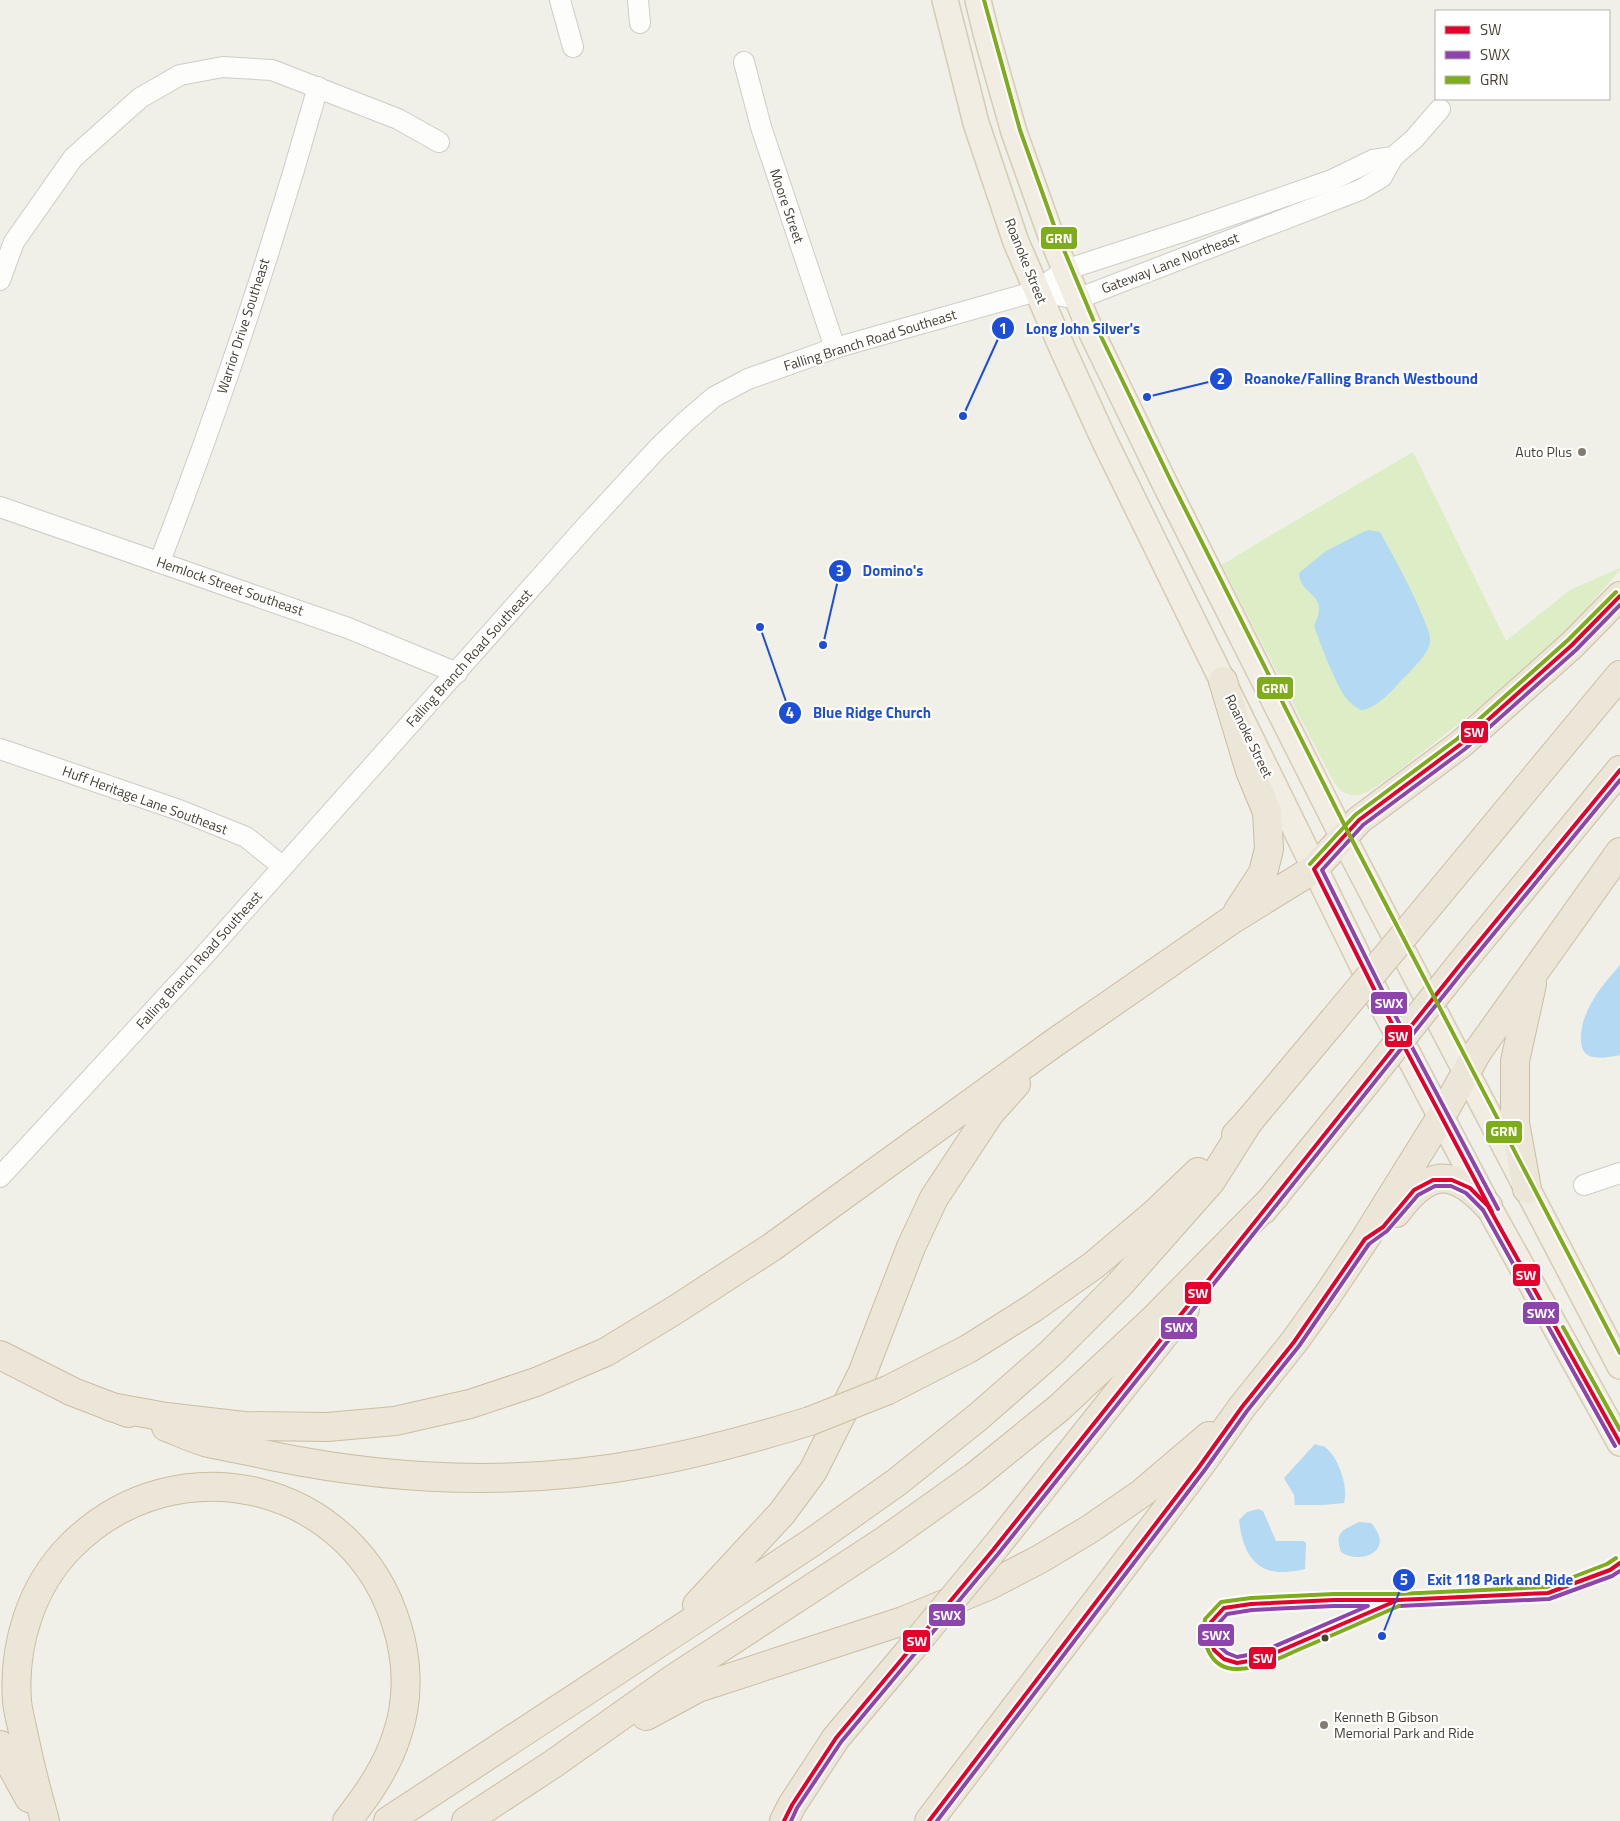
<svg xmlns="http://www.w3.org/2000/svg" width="1620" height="1821" font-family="'Titillium Web',sans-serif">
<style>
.grass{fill:#ddedc6}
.water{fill:#b4d9f2}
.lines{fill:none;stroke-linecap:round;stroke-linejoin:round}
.minor-casing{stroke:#ceccc6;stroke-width:22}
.major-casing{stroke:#d4ccb4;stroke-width:28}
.highway-casing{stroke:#cbbda2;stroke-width:30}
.minor{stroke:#fdfdfc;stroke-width:20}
.major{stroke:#f1ede3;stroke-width:25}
.highway{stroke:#ece6d8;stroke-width:28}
.highway-bridge-casing{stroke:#cbbda2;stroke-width:30;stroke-linecap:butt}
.highway-bridge{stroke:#ece6d8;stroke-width:28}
.bus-1-casing{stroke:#fff;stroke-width:8}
.bus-2-casing{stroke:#fff;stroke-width:8}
.bus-3-casing{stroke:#fff;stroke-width:8}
.bus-1{stroke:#e4002b;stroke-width:4}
.bus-2{stroke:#8e44ad;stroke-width:4}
.bus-3{stroke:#7eac1a;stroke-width:4}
.poi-dot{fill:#827d73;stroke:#fff;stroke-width:2}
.bus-dot{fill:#474034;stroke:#fff;stroke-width:2}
.labels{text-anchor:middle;stroke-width:4.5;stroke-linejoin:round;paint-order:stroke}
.street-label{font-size:14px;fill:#474034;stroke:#fff}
.poi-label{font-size:14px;fill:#474034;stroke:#fff;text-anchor:end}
.leader{fill:none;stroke:#1d4ed8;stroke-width:2}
.callout-dot{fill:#1d4ed8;stroke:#fff;stroke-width:2}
.mark-label{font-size:15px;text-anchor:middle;font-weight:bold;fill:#fff}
.callout-label{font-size:15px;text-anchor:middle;font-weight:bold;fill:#1d4ed8;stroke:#fff;stroke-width:4.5;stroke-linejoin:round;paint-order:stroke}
.line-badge{stroke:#fff;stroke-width:2}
.badge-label{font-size:14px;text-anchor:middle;font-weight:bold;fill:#fff}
</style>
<rect width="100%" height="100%" fill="#f0efe8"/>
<path class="grass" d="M 1413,452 L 1506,641 L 1570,590 L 1620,568 L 1620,570 C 1601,591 1584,613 1564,633 C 1520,676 1470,715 1421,753 C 1409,763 1372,793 1358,795 C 1346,797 1339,789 1333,781 L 1222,565 L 1261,541 Z"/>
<g class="water">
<path d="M 1369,530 L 1380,532 C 1396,561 1413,591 1425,622 C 1427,628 1431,635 1430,641 C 1430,654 1407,674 1398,684 C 1390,693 1375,709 1361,710 C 1355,707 1350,703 1346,698 C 1334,681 1321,645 1314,626 C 1317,619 1321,610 1318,603 C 1313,591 1300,590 1299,573 L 1326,551 L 1363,532 Z"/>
<path d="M 1620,965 L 1620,1055 C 1604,1058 1581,1063 1581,1040 C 1580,1011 1602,986 1620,965 Z"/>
<path d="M 1315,1444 C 1316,1445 1322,1446 1323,1446 C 1338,1454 1349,1488 1344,1503 L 1323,1505 L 1295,1505 L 1294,1495 L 1284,1478 Z"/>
<path d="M 1258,1509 L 1263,1511 L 1276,1541 L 1303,1541 L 1306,1543 L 1305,1569 C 1298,1571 1292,1571 1285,1572 C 1253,1574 1242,1548 1239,1520 L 1247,1512 Z"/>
<path d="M 1359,1522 L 1371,1523 C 1397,1552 1359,1565 1341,1552 C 1334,1532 1343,1530 1359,1522 Z"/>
</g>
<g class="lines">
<g class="minor-casing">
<g id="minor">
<path d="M 560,0 L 573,47"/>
<path d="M 638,0 L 640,23"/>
<path d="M 744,62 L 761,127 L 835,348"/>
<path d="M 0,280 L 14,242 L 73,158 L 140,98 L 180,75 L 223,67 L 272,70 L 398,119 L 439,142"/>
<path d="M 1037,291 L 1077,299 L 1360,190 L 1382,177 L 1393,157 L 1414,139 L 1440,109"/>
<path d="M 0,507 L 348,628 L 457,673"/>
<path d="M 160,561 C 220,406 273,247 318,87"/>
<path d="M 0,749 L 179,810 L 246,837 L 282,866"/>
<path d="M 0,1177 L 201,959 L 587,525 L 658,448 L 685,422 L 714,397 L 748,379 L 835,348 L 1037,291 L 1065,270 L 1188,230 L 1332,180 L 1373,160 L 1393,157"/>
<path d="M 1584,1185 L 1620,1173"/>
</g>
</g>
<g class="major-casing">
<g id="major">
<path d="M 945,0 L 976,123 L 1016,242 L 1063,350 L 1105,442 L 1381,1003 L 1488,1206 L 1620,1443"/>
<path d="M 978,0 L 986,33 L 1014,132 L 1050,233 L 1089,327 L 1164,482 L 1343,837 L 1620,1366"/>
</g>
</g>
<g class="highway-casing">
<g id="highway">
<path d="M 1223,681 L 1250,771 L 1267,812 L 1269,849 L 1263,873 L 1238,911"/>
<path d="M 1431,903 L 1620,675"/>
<path d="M 1463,961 L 1620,770"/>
<path d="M 1236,1135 L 1249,1121 L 1332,1022"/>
<path d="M 1527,1189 L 1515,1123 L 1515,1061 L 1532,984"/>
<path d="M 1263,1210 L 1366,1083"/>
<path d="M 1396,1213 C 1427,1171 1451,1166 1488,1206"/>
<path d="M 0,1355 L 73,1392 L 128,1413"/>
<path d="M 888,1390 L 968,1349 L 1033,1308 L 1094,1265 L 1153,1215 L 1198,1172"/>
<path d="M 111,1407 L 166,1417 L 244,1426 L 327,1427 L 395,1421 L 470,1404 L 536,1382 L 606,1352 L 675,1310 L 772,1247 L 1054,1043 L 1233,919 L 1314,869 L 1359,820 L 1461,744 L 1572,645 L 1620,596"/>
<path d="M 166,1427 C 179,1432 192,1438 205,1442 C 227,1447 250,1451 272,1456 C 394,1481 522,1486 645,1463 C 701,1453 755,1438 810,1421"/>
<path d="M 993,1550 L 1185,1309"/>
<path d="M 697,1605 L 782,1513 L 813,1471 L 862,1374 L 911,1247 L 934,1198 L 990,1113 L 1016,1084"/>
<path d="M 646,1716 L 698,1688 L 903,1621 L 988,1586 L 1040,1559 L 1090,1529 L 1142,1493 L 1209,1436"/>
<path d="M 0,1745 L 29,1798"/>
<path d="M 45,1821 C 37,1793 30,1765 24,1737 C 22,1725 18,1713 17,1701 C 13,1645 31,1586 71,1546 C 177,1440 354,1482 397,1626 C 408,1661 409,1700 397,1735 C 387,1767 368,1794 347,1821"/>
<path d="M 388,1821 L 811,1543 L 897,1482 L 978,1417 L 1051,1353 L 1120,1284 L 1211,1181 L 1249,1121"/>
<path d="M 466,1821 L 553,1764 L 673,1679 L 884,1541 L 974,1477 L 1059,1408 L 1153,1320 L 1275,1196"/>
<path d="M 784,1821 L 792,1805 L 836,1738 L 911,1649"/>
<path d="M 929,1821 L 1199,1467 L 1242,1407 L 1294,1342 L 1327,1296 L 1365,1239 L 1441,1117 L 1478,1051 L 1620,852"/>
</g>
</g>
<use href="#minor" class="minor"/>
<use href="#major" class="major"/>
<use href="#highway" class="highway"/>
<g class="highway-bridge-casing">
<g id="highway-bridge">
<path d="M 1332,1022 L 1431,903"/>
<path d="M 1366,1083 L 1463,961"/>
<path d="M 810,1421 L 888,1390"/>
<path d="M 911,1649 L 993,1550"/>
</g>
</g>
<use href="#highway-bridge" class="highway-bridge"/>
<g class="bus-1-casing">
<g id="bus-1">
<path d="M 1492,1212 L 1381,1003 L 1314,869 L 1359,820 L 1461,744 L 1572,645 L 1620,596"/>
<path d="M 1334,1600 L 1398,1600 L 1261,1659 L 1237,1663 L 1224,1659 L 1214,1650 L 1210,1638 L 1211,1622 L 1224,1608 L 1251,1604 Z"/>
<path d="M 1398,1600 L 1548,1593 L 1610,1570 L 1620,1563"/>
<path d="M 784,1821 L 792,1805 L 836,1738 L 993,1550 L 1463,961 L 1620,770"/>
<path d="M 929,1821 L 1199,1467 L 1242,1407 L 1294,1342 L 1365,1239 L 1383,1227 L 1414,1190 L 1433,1180 L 1452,1180 L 1470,1188 L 1488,1206 L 1620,1443"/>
</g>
</g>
<g class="bus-2-casing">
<g id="bus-2">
<path d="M 1498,1209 L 1387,1000 L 1322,870 L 1363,825 L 1465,749 L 1576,650 L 1620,605"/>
<path d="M 1334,1606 L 1368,1606 L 1259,1653 L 1237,1657 L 1227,1653 L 1219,1646 L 1216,1637 L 1217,1625 L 1227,1614 L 1252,1610 Z"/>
<path d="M 1399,1606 L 1549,1599 L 1612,1576 L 1620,1571"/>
<path d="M 791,1821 L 797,1808 L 841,1742 L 998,1554 L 1468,965 L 1620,780"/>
<path d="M 937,1821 L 1204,1471 L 1247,1411 L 1299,1346 L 1369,1244 L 1387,1231 L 1418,1195 L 1435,1186 L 1451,1186 L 1466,1193 L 1483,1210 L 1615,1446"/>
</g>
</g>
<g class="bus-3-casing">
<g id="bus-3">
<path d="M 984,0 L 1020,130 L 1056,231 L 1095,324 L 1170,479 L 1349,834 L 1620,1353"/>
<path d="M 1310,864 L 1355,815 L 1457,739 L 1568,640 L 1616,592"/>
<path d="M 1563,1327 L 1620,1430"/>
<path d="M 1399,1606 C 1369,1619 1338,1633 1307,1646 C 1285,1655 1262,1669 1238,1669 C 1210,1670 1201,1642 1205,1619 L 1221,1602 L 1251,1598 L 1334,1594 L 1398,1594 L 1547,1587 L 1607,1564 L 1616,1558"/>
</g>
</g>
<use href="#bus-1" class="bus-1"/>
<use href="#bus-2" class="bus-2"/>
<use href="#bus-3" class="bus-3"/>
</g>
<g class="poi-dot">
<circle cx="1582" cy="452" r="5"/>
<circle cx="1324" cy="1725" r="5"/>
</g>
<circle class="bus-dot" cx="1325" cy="1638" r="4.5"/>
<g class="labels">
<g class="street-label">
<text transform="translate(787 206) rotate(71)" y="5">Moore Street</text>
<text transform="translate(1026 261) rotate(68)" y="5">Roanoke Street</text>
<text transform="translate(1170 263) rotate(-21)" y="5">Gateway Lane Northeast</text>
<text transform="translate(243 326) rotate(-72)" y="5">Warrior Drive Southeast</text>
<text transform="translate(870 340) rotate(-17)" y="5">Falling Branch Road Southeast</text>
<text transform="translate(230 586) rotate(19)" y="5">Hemlock Street Southeast</text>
<text transform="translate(469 658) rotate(-48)" y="5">Falling Branch Road Southeast</text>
<text transform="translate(1249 736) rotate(64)" y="5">Roanoke Street</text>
<text transform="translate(145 800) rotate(20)" y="5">Huff Heritage Lane Southeast</text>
<text transform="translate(199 960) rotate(-48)" y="5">Falling Branch Road Southeast</text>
</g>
<g class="poi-label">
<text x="1572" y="457">Auto Plus</text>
<text x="1334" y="1722" text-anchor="start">Kenneth B Gibson<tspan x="1334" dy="16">Memorial Park and Ride</tspan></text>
</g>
</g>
<path class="leader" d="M963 416L1003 328M1147 397L1221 379M823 645L840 571M760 627L790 713M1382 1636L1404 1580"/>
<g class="callout-dot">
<circle cx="963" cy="416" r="5"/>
<circle cx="1147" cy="397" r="5"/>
<circle cx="823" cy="645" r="5"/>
<circle cx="760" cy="627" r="5"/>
<circle cx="1382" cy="1636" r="5"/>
<circle cx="1003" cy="328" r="12"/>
<circle cx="1221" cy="379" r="12"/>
<circle cx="840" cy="571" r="12"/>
<circle cx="790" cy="713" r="12"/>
<circle cx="1404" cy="1580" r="12"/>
</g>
<g class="mark-label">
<text x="1003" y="334">1</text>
<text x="1221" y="384">2</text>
<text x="840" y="576">3</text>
<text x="790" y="718">4</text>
<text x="1404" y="1585">5</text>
</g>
<g class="callout-label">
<text x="1083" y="334">Long John Silver's</text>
<text x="1361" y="384">Roanoke/Falling Branch Westbound</text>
<text x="893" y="576">Domino's</text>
<text x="872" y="718">Blue Ridge Church</text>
<text x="1500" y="1585">Exit 118 Park and Ride</text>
</g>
<g class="line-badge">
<rect x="1040" y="226" width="38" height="24" rx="5" fill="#7eac1a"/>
<rect x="1256" y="676" width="38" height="24" rx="5" fill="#7eac1a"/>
<rect x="1460" y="720" width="29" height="24" rx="5" fill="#e4002b"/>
<rect x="1370" y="991" width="38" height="24" rx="5" fill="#8e44ad"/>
<rect x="1384" y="1024" width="29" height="24" rx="5" fill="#e4002b"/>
<rect x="1485" y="1120" width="38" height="24" rx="5" fill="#7eac1a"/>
<rect x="1512" y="1263" width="29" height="24" rx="5" fill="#e4002b"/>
<rect x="1184" y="1281" width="28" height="24" rx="5" fill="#e4002b"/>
<rect x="1522" y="1301" width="38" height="24" rx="5" fill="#8e44ad"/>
<rect x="1160" y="1316" width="38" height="24" rx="5" fill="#8e44ad"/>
<rect x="928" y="1603" width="38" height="24" rx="5" fill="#8e44ad"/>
<rect x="1197" y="1623" width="38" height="24" rx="5" fill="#8e44ad"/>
<rect x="902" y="1629" width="29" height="24" rx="5" fill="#e4002b"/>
<rect x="1248" y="1646" width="29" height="24" rx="5" fill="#e4002b"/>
</g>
<g class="badge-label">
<text x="1059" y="243">GRN</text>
<text x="1275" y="693">GRN</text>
<text x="1474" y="737">SW</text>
<text x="1389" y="1008">SWX</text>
<text x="1398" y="1041">SW</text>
<text x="1504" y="1136">GRN</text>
<text x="1526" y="1280">SW</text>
<text x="1198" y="1298">SW</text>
<text x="1541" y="1318">SWX</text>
<text x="1179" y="1332">SWX</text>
<text x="947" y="1620">SWX</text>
<text x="1216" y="1640">SWX</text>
<text x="917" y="1646">SW</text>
<text x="1263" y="1663">SW</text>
</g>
<rect x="1435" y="10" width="175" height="90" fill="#ffffff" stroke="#b5b3ae"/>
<rect x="1445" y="26" width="25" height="8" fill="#e4002b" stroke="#b5b3ae"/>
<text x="1480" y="35" font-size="15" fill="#474034">SW</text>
<rect x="1445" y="51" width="25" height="8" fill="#8e44ad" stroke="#b5b3ae"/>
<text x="1480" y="60" font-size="15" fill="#474034">SWX</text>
<rect x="1445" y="76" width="25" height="8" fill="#7eac1a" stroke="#b5b3ae"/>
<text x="1480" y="85" font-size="15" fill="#474034">GRN</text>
</svg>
